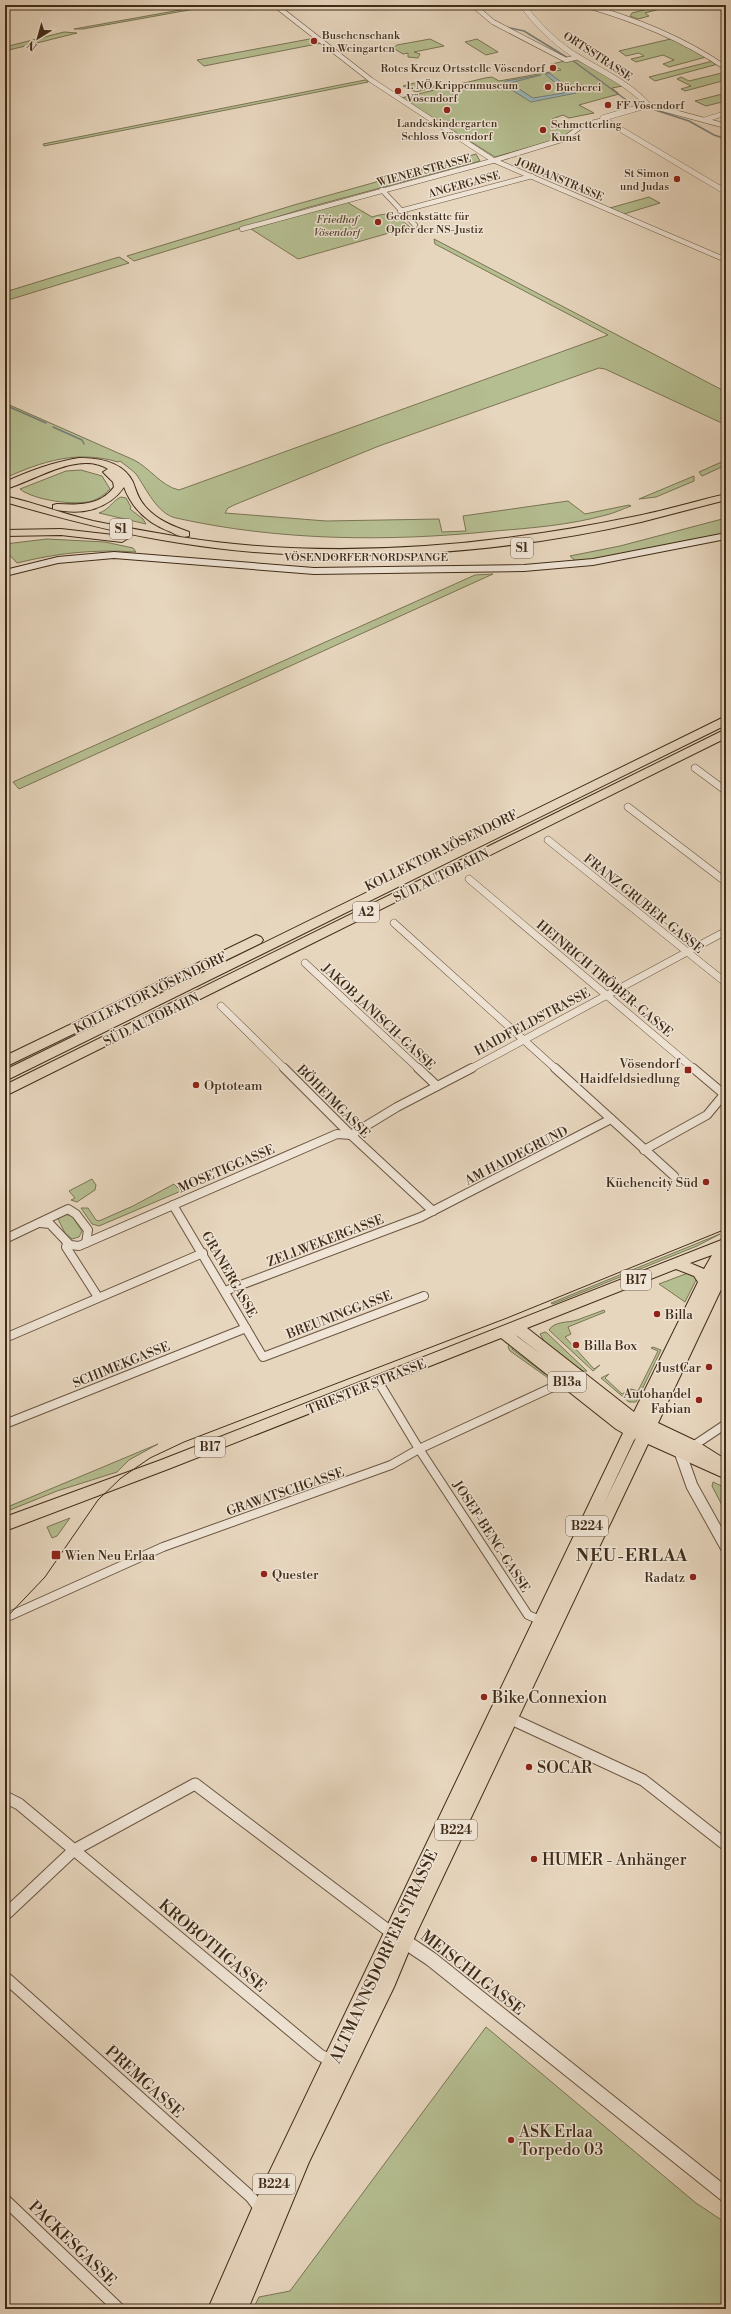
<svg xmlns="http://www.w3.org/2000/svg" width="731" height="2314" font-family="'Libre Bodoni',serif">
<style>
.green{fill:#b5be91;stroke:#7b7554}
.water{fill:#9bb7bb;stroke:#777f7a}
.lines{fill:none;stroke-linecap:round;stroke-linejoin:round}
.stream{stroke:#777f7a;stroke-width:1.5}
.minor-far3-casing{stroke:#6a5642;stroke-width:5.5}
.minor-far2-casing{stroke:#6a5642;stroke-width:8}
.minor-far1-casing{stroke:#6a5642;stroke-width:10}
.minor-casing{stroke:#6a5642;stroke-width:13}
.tertiary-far2-casing{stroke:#6a5642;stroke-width:6}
.tertiary-far1-casing{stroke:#6a5642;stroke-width:13}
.tertiary-casing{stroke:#6a5642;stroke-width:16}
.secondary-casing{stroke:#412c18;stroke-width:2}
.primary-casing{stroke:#412c18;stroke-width:2}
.motorway-casing{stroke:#412c18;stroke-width:2}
.minor-far3{stroke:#efe4d5;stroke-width:4.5}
.minor-far2{stroke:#efe4d5;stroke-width:7}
.minor-far1{stroke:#efe4d5;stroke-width:8}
.minor{stroke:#efe4d5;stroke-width:11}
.tertiary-far2{stroke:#efe4d5;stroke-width:5.5}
.tertiary-far1{stroke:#efe4d5;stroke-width:11}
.tertiary{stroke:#efe4d5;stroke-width:14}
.secondary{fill:#efe4d5;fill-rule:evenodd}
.primary{fill:#e7d6be;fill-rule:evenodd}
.motorway{fill:#e7d6be;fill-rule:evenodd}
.tram{stroke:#412c18;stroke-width:1}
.poi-dot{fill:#8f2418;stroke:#efe4d5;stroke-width:1.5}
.labels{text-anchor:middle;stroke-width:3;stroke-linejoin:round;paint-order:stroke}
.far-poi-label{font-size:11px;fill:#412c18;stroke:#efe4d5;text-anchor:start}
.far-street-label{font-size:11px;fill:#412c18;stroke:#efe4d5}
.far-park-label{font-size:11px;font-style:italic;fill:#584930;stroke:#efe4d5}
.shield{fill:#efe4d5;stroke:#756351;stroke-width:1}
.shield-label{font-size:12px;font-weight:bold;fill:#412c18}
.street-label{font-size:13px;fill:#412c18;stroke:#efe4d5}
.poi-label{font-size:13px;fill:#412c18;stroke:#efe4d5;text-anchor:end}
.near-poi-label{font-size:16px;fill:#412c18;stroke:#efe4d5;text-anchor:start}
.near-street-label{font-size:16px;fill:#412c18;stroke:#efe4d5}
.district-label{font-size:17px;font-weight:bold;letter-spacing:1px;fill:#412c18;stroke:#efe4d5}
</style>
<rect width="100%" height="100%" fill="#e7d6be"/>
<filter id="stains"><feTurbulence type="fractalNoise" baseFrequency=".005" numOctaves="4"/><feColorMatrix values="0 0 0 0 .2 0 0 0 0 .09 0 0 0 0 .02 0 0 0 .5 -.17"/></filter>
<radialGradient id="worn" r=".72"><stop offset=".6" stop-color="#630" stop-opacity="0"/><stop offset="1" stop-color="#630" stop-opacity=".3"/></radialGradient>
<g class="green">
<path d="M 208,5 L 217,5 L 83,29 L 74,29 Z"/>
<path d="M 663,5 L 675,5 L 645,13 L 649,16 L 638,19 L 630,16 L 632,13 Z"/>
<path d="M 64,32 L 77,33 L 5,51 L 5,47 Z"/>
<path d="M 315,38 L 322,43 L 204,66 L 197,60 Z"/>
<path d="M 675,38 L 706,57 L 669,67 L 663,64 L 674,60 L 663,55 L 636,62 L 631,59 L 644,56 L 639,53 L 626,56 L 619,51 Z"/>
<path d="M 430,39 L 444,46 L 414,52 L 420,54 L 418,58 L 408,57 L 408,53 L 403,54 L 393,48 L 397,45 Z"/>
<path d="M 477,39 L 498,52 L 486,55 L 465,42 Z"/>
<path d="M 575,59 L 603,73 L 622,86 L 612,88 L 619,94 L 579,105 L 594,113 L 569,118 L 563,115 L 552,119 L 574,131 L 566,137 L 495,157 L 401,98 L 485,78 L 492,77 L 499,81 L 561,70 L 551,64 Z"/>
<path d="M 713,61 L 718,64 L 655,81 L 649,77 Z"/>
<path d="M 726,72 L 726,80 L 685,91 L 681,89 L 691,86 L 677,79 L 681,77 L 689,81 Z"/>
<path d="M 365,80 L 368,82 L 44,146 L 43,144 Z"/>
<path d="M 422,81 L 436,87 L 416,92 L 403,86 Z"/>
<path d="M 726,93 L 726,101 L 706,106 L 695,101 Z"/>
<path d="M 476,154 L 480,161 L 306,208 L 134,261 L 127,256 L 294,205 Z"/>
<path d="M 649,197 L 660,203 L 624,214 L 610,208 Z"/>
<path d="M 345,201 L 372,217 C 391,211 395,215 410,227 L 298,259 L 251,229 Z"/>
<path d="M 434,239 L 726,392 L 726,425 L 605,369 L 599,368 L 379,446 L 234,505 L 228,508 L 225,513 L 326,521 L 439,519 L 442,532 L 466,531 L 463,516 L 568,501 L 585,514 L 629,505 L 631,506 C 622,509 615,513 606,515 C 570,525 532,528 495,531 C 389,542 279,541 176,518 C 157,514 146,488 136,474 C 131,469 125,465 120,461 L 118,462 C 77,450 43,461 5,478 L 5,403 L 134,460 C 150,468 161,486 179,490 L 608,335 L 435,244 Z"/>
<path d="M 119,257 L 129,263 L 5,301 L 5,292 Z"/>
<path d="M 726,460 L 726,465 L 702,476 L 699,472 Z"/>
<path d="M 81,470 L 102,476 L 110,489 C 105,494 100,498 92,501 C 75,506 33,500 20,489 L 66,471 Z"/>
<path d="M 694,476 L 694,481 L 656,497 L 639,499 Z"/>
<path d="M 121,497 L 126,498 L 131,507 L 130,509 L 143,519 L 146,524 L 99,513 C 109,510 113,500 121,497 Z"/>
<path d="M 726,518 L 726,534 L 577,562 L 570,556 L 620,546 Z"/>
<path d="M 47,539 L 105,542 L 133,548 L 136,552 C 94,549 58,553 17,563 L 5,550 L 5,544 Z"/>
<path d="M 493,574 L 19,789 L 13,782 L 475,575 Z"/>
<path d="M 92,1179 L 96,1185 L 95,1190 L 77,1202 L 71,1200 L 75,1198 L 69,1191 Z"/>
<path d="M 174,1184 L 181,1191 L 99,1226 L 92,1224 L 81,1208 L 88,1208 L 96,1220 L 99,1221 L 133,1206 Z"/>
<path d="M 64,1214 L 72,1216 L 82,1231 L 79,1237 L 72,1239 L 65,1233 L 58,1219 Z"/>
<path d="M 720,1234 L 697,1246 L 553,1304 L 551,1303 Z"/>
<path d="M 688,1273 L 697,1278 L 685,1302 L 659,1284 Z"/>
<path d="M 604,1310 L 605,1312 L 568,1327 L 571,1334 L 565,1337 L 594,1369 L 600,1365 L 593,1371 L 549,1330 C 554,1321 568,1323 577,1320 C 586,1317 595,1313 604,1310 Z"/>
<path d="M 545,1332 L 547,1333 L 587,1371 L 583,1371 L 545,1343 L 540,1334 Z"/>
<path d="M 510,1344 L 513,1347 L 512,1349 L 545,1374 L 546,1372 L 551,1377 L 551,1380 L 510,1351 L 508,1347 Z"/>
<path d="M 653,1347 L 661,1350 L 636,1402 L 629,1402 L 601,1378 L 609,1374 L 605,1378 L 622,1394 L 631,1389 L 638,1391 L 658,1351 L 651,1348 Z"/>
<path d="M 158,1444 L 129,1460 L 117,1472 L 57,1491 L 5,1512 L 5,1508 Z"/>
<path d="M 713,1482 L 726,1488 L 725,1511 L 712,1486 Z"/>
<path d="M 70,1518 L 57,1536 L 52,1538 L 47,1527 Z"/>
<path d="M 486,2027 L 696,2203 L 726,2223 L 726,2309 L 253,2309 L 259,2297 L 290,2291 Z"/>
</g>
<path class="water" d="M 549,73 L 576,93 L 531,102 L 502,84 L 506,81 L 541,75 L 510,83 L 533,98 L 564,93 L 565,91 L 545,74 Z"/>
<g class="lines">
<g class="stream">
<path d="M 506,27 L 524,31 L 568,58"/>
<path d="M 572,60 L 629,102"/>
<path d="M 652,109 L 689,121 L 714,135 L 726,139"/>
<path d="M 5,405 L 46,423"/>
<path d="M 53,427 L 82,440 L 84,444"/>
</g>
<g class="minor-far3-casing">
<g id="minor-far3">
<path d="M 275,5 L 371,80 L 493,160 L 726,260"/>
<path d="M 473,5 L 493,22 L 566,60 L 578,57"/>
<path d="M 585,5 C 636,20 682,38 726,68"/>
<path d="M 648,105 L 726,126"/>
<path d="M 704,120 L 726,113"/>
<path d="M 382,190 L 415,225"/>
<path d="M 400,211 L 532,176"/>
<path d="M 242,229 L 492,161 L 564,139 L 583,125 L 605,120"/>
</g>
</g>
<g class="minor-far2-casing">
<g id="minor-far2">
<path d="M 695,768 L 726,791"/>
<path d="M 628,807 L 726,882"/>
<path d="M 548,840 L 726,983"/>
<path d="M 469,879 L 694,1069"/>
<path d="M 394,923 L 556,1069"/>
<path d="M 305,963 L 419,1069"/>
<path d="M 221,1006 L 285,1069"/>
<path d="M 470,1069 L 726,931"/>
</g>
</g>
<g class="minor-far1-casing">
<g id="minor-far1">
<path d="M 284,1068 L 351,1135 L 433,1211"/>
<path d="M 418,1068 L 437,1086"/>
<path d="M 555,1068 L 674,1176"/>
<path d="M 693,1068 L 725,1095"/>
<path d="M 644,1150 L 707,1115 L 726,1092"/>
<path d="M 173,1205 L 263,1357 L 424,1296"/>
<path d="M 40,1223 L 50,1224 L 70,1245 L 79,1246 L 337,1134 L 351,1135 L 397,1107 L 472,1068"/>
<path d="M 5,1239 L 68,1209 L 76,1214 L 88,1230 L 86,1243"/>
<path d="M 67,1243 L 66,1247 L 98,1297"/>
<path d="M 225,1291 L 421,1217 L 611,1119"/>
<path d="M 5,1338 L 203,1253"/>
<path d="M 378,1381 L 419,1449 L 528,1615 L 542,1621"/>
<path d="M 5,1424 L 246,1328"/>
<path d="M 693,1446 L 726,1424"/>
<path d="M 5,1618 L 163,1547 L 391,1465 L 419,1449 L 566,1381"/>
</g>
</g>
<g class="minor-casing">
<g id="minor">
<path d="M 540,1620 L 544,1622"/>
<path d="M 507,1717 L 643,1780 L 726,1845"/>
<path d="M 5,1797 L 19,1804 L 320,2055 L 332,2061"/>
<path d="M 5,1915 L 74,1850 L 195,1784 L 393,1934"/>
<path d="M 5,1977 L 251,2197 L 261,2210"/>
<path d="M 5,2200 L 119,2309"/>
</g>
</g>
<g class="tertiary-far2-casing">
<g id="tertiary-far2">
<path d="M 522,5 C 536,23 551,39 570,52 C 597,70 626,81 648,105"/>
<path d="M 605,120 L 726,192"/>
<path d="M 605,120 L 603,118 L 648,105"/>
</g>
</g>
<g class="tertiary-far1-casing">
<path id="tertiary-far1" d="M 680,1452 L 692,1486 L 726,1547"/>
</g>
<g class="tertiary-casing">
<path id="tertiary" d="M 401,1939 L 431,1959 L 726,2195"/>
</g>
<g class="secondary-casing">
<path id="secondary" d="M 726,533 L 726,539 L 593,565 L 524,571 L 314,574 L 114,558 L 58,563 L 5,576 L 5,570 L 58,557 L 114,552 L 314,568 L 524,565 L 593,559 Z"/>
</g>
<g class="primary-casing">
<path id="primary" d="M 724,1239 L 726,1239 L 726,1253 L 722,1261 L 726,1260 L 726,1279 L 658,1423 L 698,1442 L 725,1459 L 726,1479 L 648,1444 L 416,1934 L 394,1987 L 309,2162 L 248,2309 L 228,2309 L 232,2300 L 228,2309 L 208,2309 L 254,2204 L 623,1433 L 616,1429 L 501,1338 L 171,1468 L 5,1531 L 5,1517 L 161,1460 ZM 712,1255 L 704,1269 L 690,1263 ZM 676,1269 L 694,1276 L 698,1282 L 634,1412 L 527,1328 ZM 516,1335 L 542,1355 L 518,1337 ZM 636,1438 L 604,1504 L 634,1440 Z"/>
</g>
<g class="motorway-casing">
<g id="motorway">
<path d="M 79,458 C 100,458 123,462 133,482 C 136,490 138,498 144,505 C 155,519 172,526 189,532 L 189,536 C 183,538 176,535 171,532 C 149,524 132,509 124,487 C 108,510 80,516 53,509 L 53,505 L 57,504 C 79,505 100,506 114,487 L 113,482 L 103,472 L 108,469 C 78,450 33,482 5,489 L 5,482 C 29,471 53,462 79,458 Z"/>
<path d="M 726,494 L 726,500 C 698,507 669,515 641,522 C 497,555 326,567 180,543 C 120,534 63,519 5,502 L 5,496 C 35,503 64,514 93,521 C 122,527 151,532 180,537 C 331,561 488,547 637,516 C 667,510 696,501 726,494 Z"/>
<path d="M 61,529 L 122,536 L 127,539 L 122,542 L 61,535 L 5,536 L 5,530 Z"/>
<path d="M 726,716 L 726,725 L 5,1081 L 5,1070 Z"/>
<path d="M 726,729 L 726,738 L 5,1096 L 5,1085 Z"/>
<path d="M 256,935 L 261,937 L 263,940 L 261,943 L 5,1067 L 5,1056 Z"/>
</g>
</g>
<use href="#minor-far3" class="minor-far3"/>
<use href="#minor-far2" class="minor-far2"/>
<use href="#minor-far1" class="minor-far1"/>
<use href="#minor" class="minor"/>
<use href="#tertiary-far2" class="tertiary-far2"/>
<use href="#tertiary-far1" class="tertiary-far1"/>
<use href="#tertiary" class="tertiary"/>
<use href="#secondary" class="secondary"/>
<use href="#primary" class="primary"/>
<use href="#motorway" class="motorway"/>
<path class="tram" d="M 5,1619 L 45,1577 L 98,1500 L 121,1478 L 150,1458 L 184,1442 L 507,1318 L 726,1229"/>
</g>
<g class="poi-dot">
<circle cx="314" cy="41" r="4"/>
<circle cx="553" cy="68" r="4"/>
<circle cx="548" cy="87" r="4"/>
<circle cx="398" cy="91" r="4"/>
<circle cx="608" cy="105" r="4"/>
<circle cx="447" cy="110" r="4"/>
<circle cx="543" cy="130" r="4"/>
<circle cx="677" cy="179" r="4"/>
<circle cx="378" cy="222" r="4"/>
<rect x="684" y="1066" width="8" height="8" rx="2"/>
<circle cx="196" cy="1085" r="4"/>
<circle cx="706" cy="1182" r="4"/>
<circle cx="657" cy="1314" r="4"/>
<circle cx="576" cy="1345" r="4"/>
<circle cx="709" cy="1367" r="4"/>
<circle cx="699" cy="1400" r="4"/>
<rect x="51" y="1550" width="10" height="10" rx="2"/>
<circle cx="264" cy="1574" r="4"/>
<circle cx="693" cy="1577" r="4"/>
<circle cx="484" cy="1697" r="4"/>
<circle cx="529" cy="1767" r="4"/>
<circle cx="534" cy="1859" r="4"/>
<circle cx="511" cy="2140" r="4"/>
</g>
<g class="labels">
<g class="far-poi-label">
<text x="322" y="39">Buschenschank<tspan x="322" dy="13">im Weingarten</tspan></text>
<text x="545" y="72" text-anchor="end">Rotes Kreuz Ortsstelle Vösendorf</text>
<text x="406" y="89">1. NÖ Krippenmuseum<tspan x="406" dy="13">Vösendorf</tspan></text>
<text x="556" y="91">Bücherei</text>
<text x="616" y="109">FF Vösendorf</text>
<text x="447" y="127" text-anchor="middle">Landeskindergarten<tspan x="447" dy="13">Schloss Vösendorf</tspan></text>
<text x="551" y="128">Schmetterling<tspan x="551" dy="13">Kunst</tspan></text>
<text x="669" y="177" text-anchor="end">St Simon<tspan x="669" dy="13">und Judas</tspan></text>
<text x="386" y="220">Gedenkstätte für<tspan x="386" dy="13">Opfer der NS-Justiz</tspan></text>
</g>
<g class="far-street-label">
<text transform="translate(598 56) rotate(33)" y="4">ORTSSTRASSE</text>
<text transform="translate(424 170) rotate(-15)" y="4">WIENER STRASSE</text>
<text transform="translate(560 179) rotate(23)" y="4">JORDANSTRASSE</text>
<text transform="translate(464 184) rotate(-15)" y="4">ANGERGASSE</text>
<text x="366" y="561">VÖSENDORFER NORDSPANGE</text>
</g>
<g class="far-park-label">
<text x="337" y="223">Friedhof<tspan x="337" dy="13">Vösendorf</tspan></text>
</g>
<g class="shield">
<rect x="110" y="519" width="22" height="20" rx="3"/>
<rect x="511" y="538" width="22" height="20" rx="3"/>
<rect x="353" y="902" width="26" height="20" rx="3"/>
<rect x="621" y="1270" width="30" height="20" rx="3"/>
<rect x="548" y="1372" width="38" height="20" rx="3"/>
<rect x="195" y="1437" width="30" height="20" rx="3"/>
<rect x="566" y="1516" width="42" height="20" rx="3"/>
<rect x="435" y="1820" width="42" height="20" rx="3"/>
<rect x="253" y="2174" width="42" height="20" rx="3"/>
</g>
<g class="shield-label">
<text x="121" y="533">S1</text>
<text x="522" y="552">S1</text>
<text x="366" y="916">A2</text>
<text x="636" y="1284">B17</text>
<text x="567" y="1386">B13a</text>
<text x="210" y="1451">B17</text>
<text x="587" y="1530">B224</text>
<text x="456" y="1834">B224</text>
<text x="274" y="2188">B224</text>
</g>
<g class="street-label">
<text transform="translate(441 850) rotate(-26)" y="5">KOLLEKTOR VÖSENDORF</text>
<text transform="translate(441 875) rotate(-26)" y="5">SÜD AUTOBAHN</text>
<text transform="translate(644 903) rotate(39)" y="5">FRANZ GRUBER-GASSE</text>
<text transform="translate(605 978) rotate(40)" y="5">HEINRICH TRÖBER-GASSE</text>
<text transform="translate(150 992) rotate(-26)" y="5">KOLLEKTOR VÖSENDORF</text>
<text transform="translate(379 1016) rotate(43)" y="5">JAKOB JANISCH-GASSE</text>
<text transform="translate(151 1019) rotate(-26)" y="5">SÜD AUTOBAHN</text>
<text transform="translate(532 1021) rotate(-28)" y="5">HAIDFELDSTRASSE</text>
<text transform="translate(334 1101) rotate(45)" y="5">BÖHEIMGASSE</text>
<text transform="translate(516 1155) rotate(-27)" y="5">AM HAIDEGRUND</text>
<text transform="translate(226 1168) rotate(-23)" y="5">MOSETIGGASSE</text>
<text transform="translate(325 1240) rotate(-21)" y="5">ZELLWEKERGASSE</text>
<text transform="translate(230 1274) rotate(60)" y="5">GRANERGASSE</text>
<text transform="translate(339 1314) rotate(-21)" y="5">BREUNINGGASSE</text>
<text transform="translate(121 1364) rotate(-22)" y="5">SCHIMEKGASSE</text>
<text transform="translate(366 1386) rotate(-22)" y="5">TRIESTER STRASSE</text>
<text transform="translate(285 1491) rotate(-19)" y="5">GRAWATSCHGASSE</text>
<text transform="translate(492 1536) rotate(57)" y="5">JOSEF-BENC-GASSE</text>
</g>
<g class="poi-label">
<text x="680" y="1068">Vösendorf<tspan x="680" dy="15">Haidfeldsiedlung</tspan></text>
<text x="204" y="1090" text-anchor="start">Optoteam</text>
<text x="698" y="1187">Küchencity Süd</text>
<text x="665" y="1319" text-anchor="start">Billa</text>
<text x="584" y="1350" text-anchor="start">Billa Box</text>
<text x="701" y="1372">JustCar</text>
<text x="691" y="1398">Autohandel<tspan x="691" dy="15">Fabian</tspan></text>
<text x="65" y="1560" text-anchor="start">Wien Neu Erlaa</text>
<text x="272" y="1579" text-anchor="start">Quester</text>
<text x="685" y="1582">Radatz</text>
</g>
<g class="near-poi-label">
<text x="492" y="1703">Bike Connexion</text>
<text x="537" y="1773">SOCAR</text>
<text x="542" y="1865">HUMER - Anhänger</text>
<text x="519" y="2137">ASK Erlaa<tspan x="519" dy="18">Torpedo 03</tspan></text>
</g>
<g class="near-street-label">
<text transform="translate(213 1945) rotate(40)" y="6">KROBOTHGASSE</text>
<text transform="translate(383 1956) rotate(-65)" y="6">ALTMANNSDORFER STRASSE</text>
<text transform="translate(473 1972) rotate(38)" y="6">MEISCHLGASSE</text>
<text transform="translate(145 2081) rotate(42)" y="6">PREMGASSE</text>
<text transform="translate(73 2243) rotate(44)" y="6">PACKESGASSE</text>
</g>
<g class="district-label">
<text x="632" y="1561">NEU-ERLAA</text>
</g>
</g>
<rect width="731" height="2314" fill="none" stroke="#e7d6be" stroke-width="20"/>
<rect x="6" y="6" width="719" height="2302" fill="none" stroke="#412c18" stroke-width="2"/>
<rect x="10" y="10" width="711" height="2294" fill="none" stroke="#412c18"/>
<g transform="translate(38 38) rotate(217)" stroke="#efe4d5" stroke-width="3" paint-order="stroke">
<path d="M0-3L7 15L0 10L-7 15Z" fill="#412c18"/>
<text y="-6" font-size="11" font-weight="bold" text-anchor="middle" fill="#412c18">N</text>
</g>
<rect width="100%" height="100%" filter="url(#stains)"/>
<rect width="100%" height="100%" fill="url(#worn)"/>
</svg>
